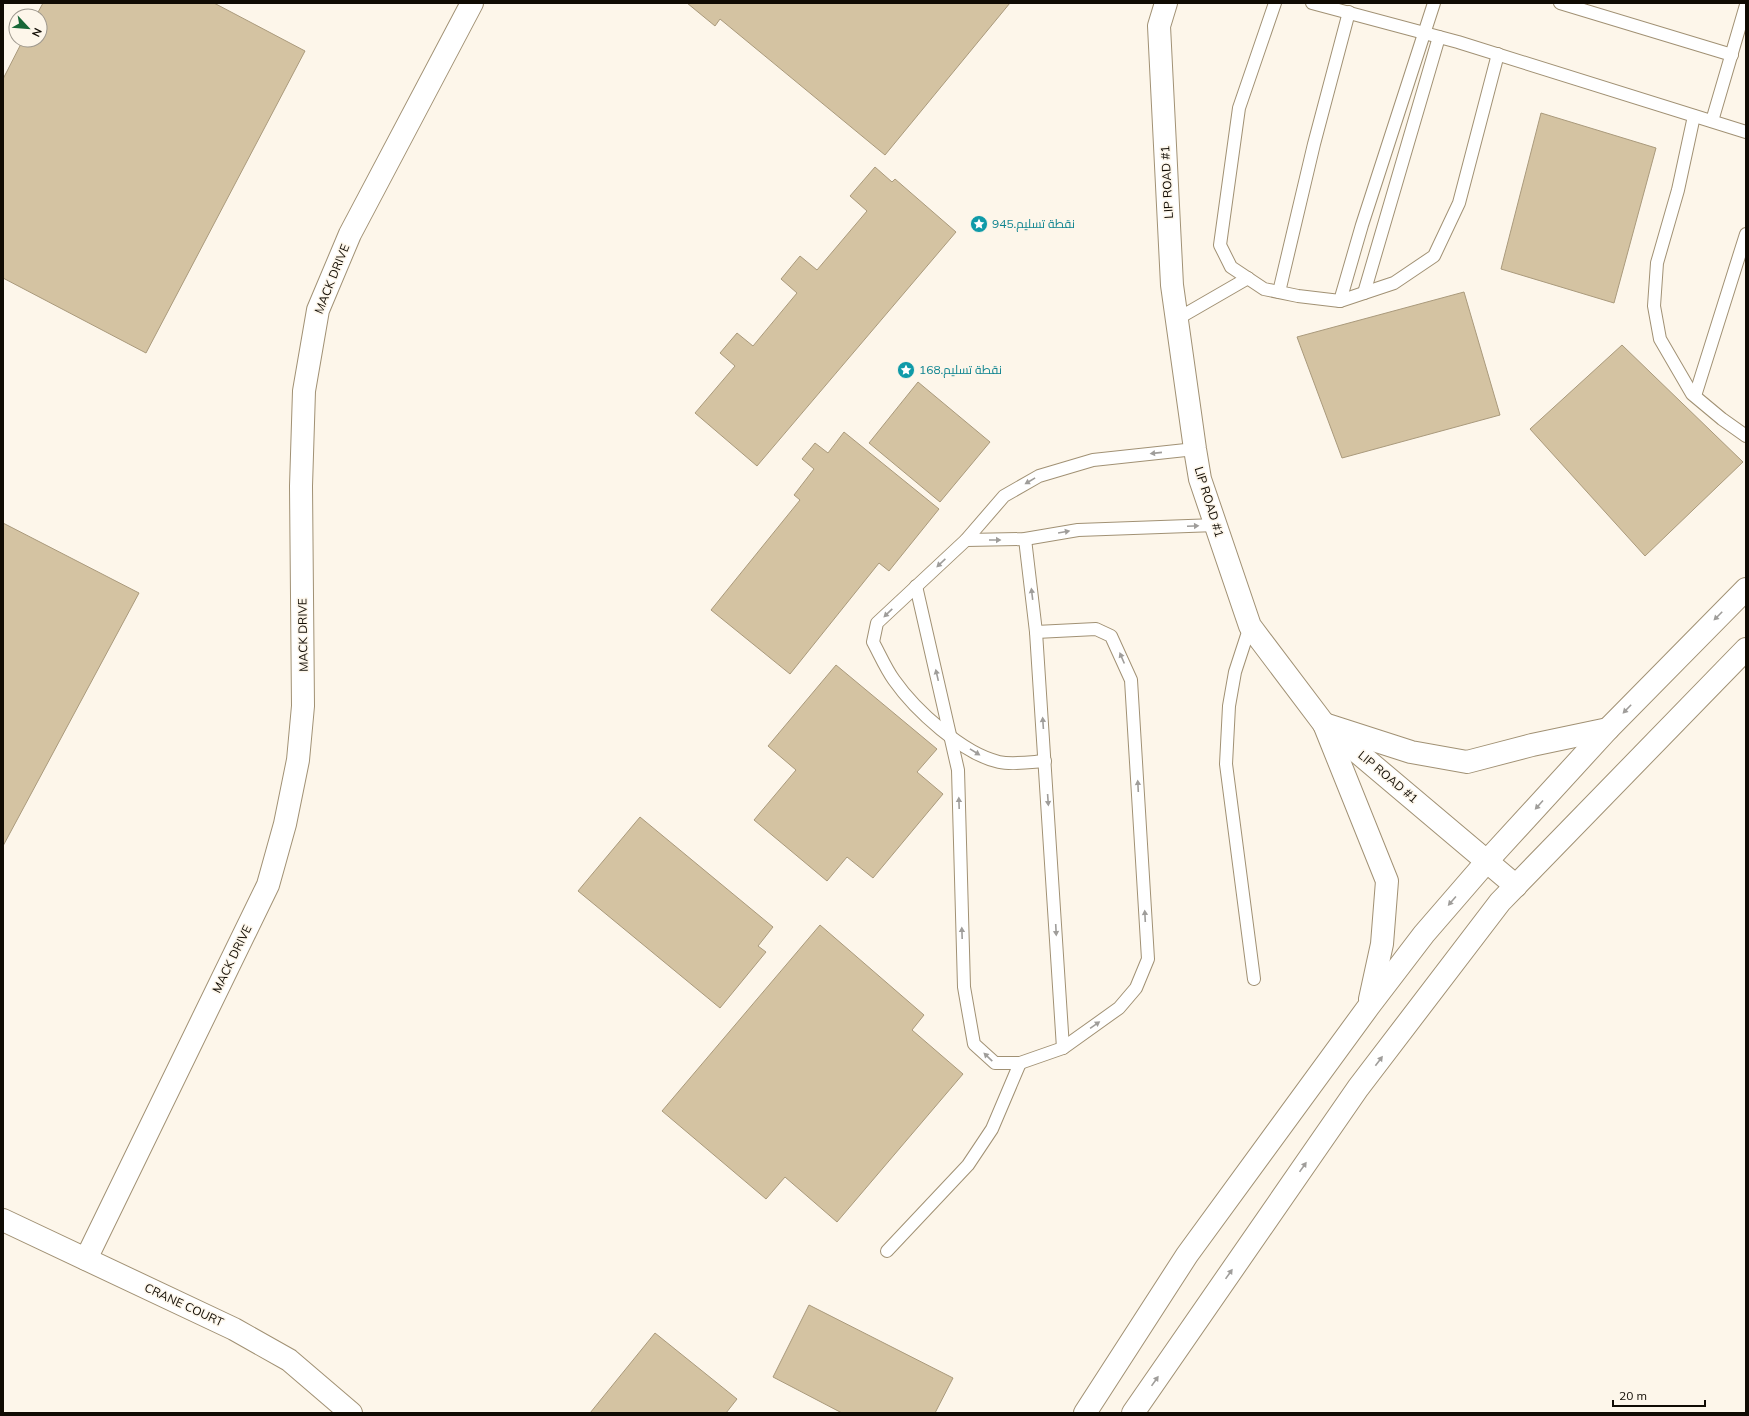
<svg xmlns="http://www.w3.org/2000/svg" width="1749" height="1416" font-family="Mulish,Cairo,sans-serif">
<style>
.building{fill:#d4c3a2;stroke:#aa9a7c}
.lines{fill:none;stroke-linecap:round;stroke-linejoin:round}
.lane-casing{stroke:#a19174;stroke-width:14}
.street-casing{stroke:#a19174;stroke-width:24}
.secondary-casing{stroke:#a19174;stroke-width:24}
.lane{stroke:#fff;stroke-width:12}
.street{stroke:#fff;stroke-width:22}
.secondary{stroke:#fff;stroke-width:22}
.oneway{fill:#9f9d9a}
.labels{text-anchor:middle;stroke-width:3;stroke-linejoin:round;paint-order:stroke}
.street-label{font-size:12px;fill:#100b03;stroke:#fdf6ea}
.culture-label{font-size:12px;fill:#0d838f;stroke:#fdf6ea;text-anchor:start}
</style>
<rect width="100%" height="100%" fill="#fdf6ea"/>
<g class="building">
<path d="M 43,3 L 214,3 L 305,51 L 146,353 L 3,278 L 3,79 L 23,40 L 40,40 L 40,16 L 36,16 Z"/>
<path d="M 687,3 L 1010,3 L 885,155 L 720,19 L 715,26 Z"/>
<path d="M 1541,113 L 1656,148 L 1614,303 L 1501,269 Z"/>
<path d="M 875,167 L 892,182 L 895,179 L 956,232 L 757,466 L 695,413 L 735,366 L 720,353 L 737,333 L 753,346 L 797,293 L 781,279 L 800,256 L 817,270 L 867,211 L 850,196 Z"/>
<path d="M 1464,292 L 1500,415 L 1342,458 L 1297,337 Z"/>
<path d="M 1622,345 L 1743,462 L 1645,556 L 1530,429 Z"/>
<path d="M 918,382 L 990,442 L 940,502 L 869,443 Z"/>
<path d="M 844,432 L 939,509 L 889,571 L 879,563 L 790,674 L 711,610 L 800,500 L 794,495 L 814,469 L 802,459 L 815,443 L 828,453 Z"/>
<path d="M 3,523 L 139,593 L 3,846 Z"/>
<path d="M 836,665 L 937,749 L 917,772 L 943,794 L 873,878 L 847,857 L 827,881 L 754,820 L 796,770 L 768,746 Z"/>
<path d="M 640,817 L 773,927 L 758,946 L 766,952 L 720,1008 L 578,891 Z"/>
<path d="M 820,925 L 924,1015 L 912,1030 L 963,1074 L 837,1222 L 785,1177 L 766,1199 L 662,1111 Z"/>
<path d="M 809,1305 L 953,1378 L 935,1413 L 842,1413 L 773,1377 Z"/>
<path d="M 655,1333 L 737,1399 L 726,1413 L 590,1413 Z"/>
</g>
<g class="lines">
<g class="lane-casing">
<g id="lane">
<path d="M 1275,3 L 1239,108 L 1220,245 L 1231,267 L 1264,289 L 1298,296 L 1340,301 L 1394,283 L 1434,256 L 1459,203 L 1498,54"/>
<path d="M 1312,3 L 1458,42 L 1746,132"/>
<path d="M 1560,3 L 1732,55"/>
<path d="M 1694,116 L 1678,190 L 1657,263 L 1654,306 L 1660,339 L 1692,394 L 1722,419 L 1746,436"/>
<path d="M 1712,121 L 1746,5"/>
<path d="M 1279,292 L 1314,144 L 1349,12"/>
<path d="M 1364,293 L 1439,37"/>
<path d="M 1340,301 L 1362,225 L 1434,3"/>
<path d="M 1177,319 L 1248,278"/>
<path d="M 1695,396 L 1746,234"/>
<path d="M 1025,539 L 1036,632 L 1063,1048"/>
<path d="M 966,540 L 1025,539 L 1078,530 L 1216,525"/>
<path d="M 916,586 L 958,770 L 964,987 L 974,1044 L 995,1063 L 1020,1063 L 1063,1048 L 1119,1008 L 1136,988 L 1148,959 L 1131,680 L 1111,636 L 1096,629 L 1036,632"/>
<path d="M 1250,626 L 1235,672 L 1229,706 L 1226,764 L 1254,979"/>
<path d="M 1045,761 C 1031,762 1013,765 999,762 C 963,754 915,710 894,680 C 886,669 880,655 873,642 L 877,623 L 966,540 L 1004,496 L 1039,476 L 1093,460 L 1195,449"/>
<path d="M 887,1251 L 968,1165 L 992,1129 L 1020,1063"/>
</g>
</g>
<g class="street-casing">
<g id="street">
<path d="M 1166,3 L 1159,26 L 1172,285 L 1195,449 L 1200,479 L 1250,626 L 1324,724 L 1516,886"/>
<path d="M 3,1220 L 234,1329 L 289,1360 L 351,1413"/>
<path d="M 86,1259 L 268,885 L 285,824 L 298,760 L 303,706 L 301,486 L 304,391 L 318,310 L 350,234 L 472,3"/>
</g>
</g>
<g class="secondary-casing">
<g id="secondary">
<path d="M 1324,724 L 1387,881 L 1382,944 L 1370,999"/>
<path d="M 1324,724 L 1411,752 L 1467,762 L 1532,745 L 1608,729"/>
<path d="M 1085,1413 L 1187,1255 L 1369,1006 L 1424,934 L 1488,860 L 1608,729 L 1746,589"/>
<path d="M 1133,1413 L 1358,1088 L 1500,902 L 1746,649"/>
</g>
</g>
<use href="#lane" class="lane"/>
<use href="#street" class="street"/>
<use href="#secondary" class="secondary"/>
</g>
<defs><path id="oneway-solid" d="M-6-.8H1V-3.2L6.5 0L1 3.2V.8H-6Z"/></defs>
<g class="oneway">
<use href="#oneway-solid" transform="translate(1156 453) rotate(174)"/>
<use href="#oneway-solid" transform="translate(1030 481) rotate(149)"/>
<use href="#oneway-solid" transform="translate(1193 526) rotate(-2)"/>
<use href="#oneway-solid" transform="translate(1064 532) rotate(-10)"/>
<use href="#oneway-solid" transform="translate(995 540)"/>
<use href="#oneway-solid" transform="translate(941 563) rotate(137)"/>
<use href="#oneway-solid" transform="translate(1032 594) rotate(-97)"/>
<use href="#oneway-solid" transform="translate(888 613) rotate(136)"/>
<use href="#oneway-solid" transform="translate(1718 616) rotate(135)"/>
<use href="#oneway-solid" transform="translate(1122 658) rotate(-113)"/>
<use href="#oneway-solid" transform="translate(937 675) rotate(-103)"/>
<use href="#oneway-solid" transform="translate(1627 709) rotate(134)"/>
<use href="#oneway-solid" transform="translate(1043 723) rotate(-94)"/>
<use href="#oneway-solid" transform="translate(975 752) rotate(32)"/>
<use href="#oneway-solid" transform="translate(1138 786) rotate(-93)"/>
<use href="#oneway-solid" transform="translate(1048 800) rotate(86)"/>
<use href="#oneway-solid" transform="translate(959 803) rotate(-92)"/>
<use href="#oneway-solid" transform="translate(1539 805) rotate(132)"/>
<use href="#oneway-solid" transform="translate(1452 901) rotate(131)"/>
<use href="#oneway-solid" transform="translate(1145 916) rotate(-93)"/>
<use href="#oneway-solid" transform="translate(1056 930) rotate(87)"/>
<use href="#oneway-solid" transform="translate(962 933) rotate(-92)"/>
<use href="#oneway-solid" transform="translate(1095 1025) rotate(-35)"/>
<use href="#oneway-solid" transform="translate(988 1057) rotate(-136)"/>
<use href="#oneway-solid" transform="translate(1379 1061) rotate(-53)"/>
<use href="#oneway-solid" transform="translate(1303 1167) rotate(-55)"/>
<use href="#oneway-solid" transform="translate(1229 1274) rotate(-55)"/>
<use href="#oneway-solid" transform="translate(1155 1381) rotate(-55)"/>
</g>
<defs>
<g id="sight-disc" transform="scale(0.9)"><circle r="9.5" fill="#0f9aa8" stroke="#fdf6ea"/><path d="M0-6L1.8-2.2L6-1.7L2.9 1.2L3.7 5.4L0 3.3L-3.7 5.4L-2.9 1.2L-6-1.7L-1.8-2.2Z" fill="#fff"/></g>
</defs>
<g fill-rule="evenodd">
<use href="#sight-disc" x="979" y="224"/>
<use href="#sight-disc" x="906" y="370"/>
</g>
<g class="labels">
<g class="street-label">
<text transform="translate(1167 182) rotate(-93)" y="4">LIP ROAD #1</text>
<text transform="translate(332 279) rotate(-68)" y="4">MACK DRIVE</text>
<text transform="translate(1209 502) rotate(73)" y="4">LIP ROAD #1</text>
<text transform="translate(303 635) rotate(-91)" y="4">MACK DRIVE</text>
<text transform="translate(1388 777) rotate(40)" y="4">LIP ROAD #1</text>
<text transform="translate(232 959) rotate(-64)" y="4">MACK DRIVE</text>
<text transform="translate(184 1305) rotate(25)" y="4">CRANE COURT</text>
</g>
<g class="culture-label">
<text x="992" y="228">نقطة تسليم.945</text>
<text x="919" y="374">نقطة تسليم.168</text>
</g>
</g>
<rect width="1749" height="1416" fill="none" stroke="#100b03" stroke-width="8"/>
<g transform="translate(28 28) rotate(116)"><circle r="19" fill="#fdf6ea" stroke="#9e988e"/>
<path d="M0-3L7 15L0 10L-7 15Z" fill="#186737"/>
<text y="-6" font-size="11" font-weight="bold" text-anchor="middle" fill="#100b03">N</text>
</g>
<path d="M1613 1400v6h92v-6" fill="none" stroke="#100b03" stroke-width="2"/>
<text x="1619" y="1400" font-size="12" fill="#100b03" stroke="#fdf6ea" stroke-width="3" paint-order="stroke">20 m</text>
</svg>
